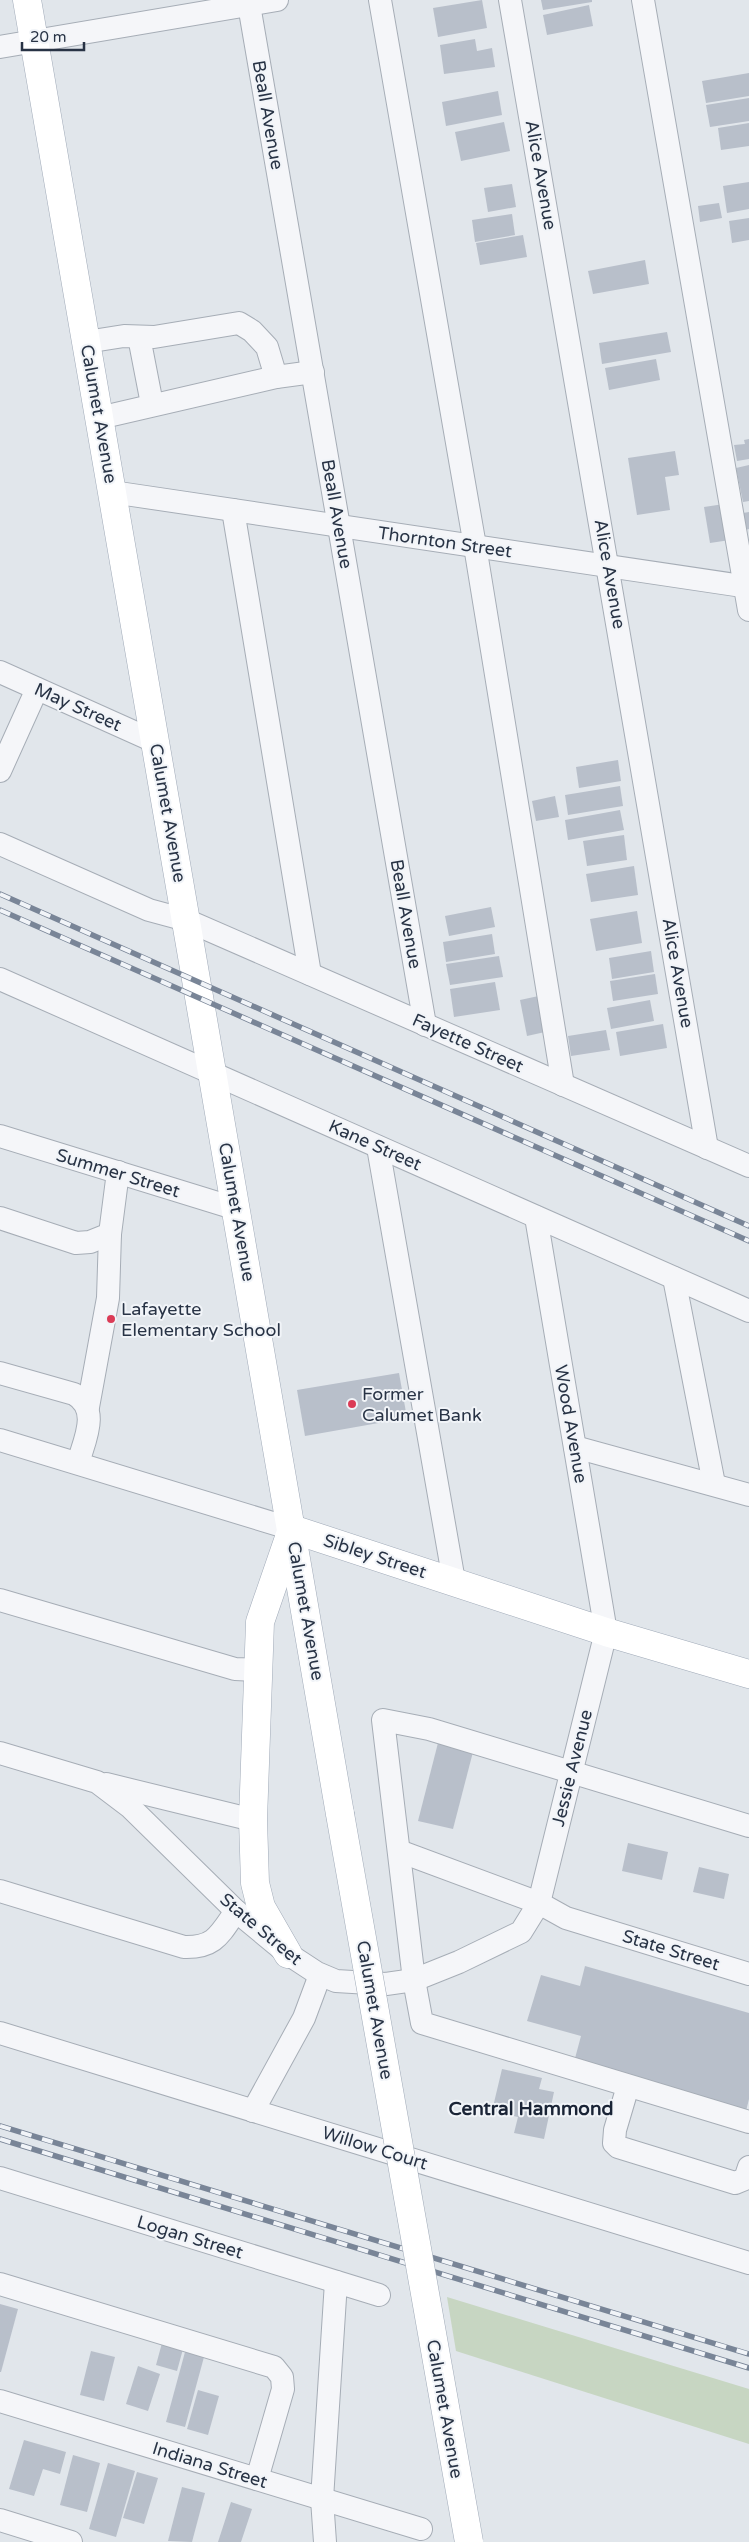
<svg xmlns="http://www.w3.org/2000/svg" width="749" height="2542" font-family="'Varela Round',sans-serif">
<style>
.green{fill:#c7d6c2}
.building{fill:#b8bfca}
.lines{fill:none;stroke-linecap:round;stroke-linejoin:round}
.minor-casing{stroke:#a6adb6;stroke-width:24}
.major-casing{stroke:#a0aab8;stroke-width:29}
.minor{stroke:#f5f6f9;stroke-width:22}
.major{stroke:#fff;stroke-width:28}
.rail-casing{stroke:#798597;stroke-width:5.5}
.rail{stroke:#f1f4f8;stroke-width:4;stroke-dasharray:11;stroke-linecap:butt}
.major-bridge-casing{stroke:#a0aab8;stroke-width:29;stroke-linecap:butt}
.major-bridge{stroke:#fff;stroke-width:28}
.poi-dot{fill:#db3b56;stroke:#f1f4f8;stroke-width:2}
.labels{text-anchor:middle;stroke-width:4;stroke-linejoin:round;paint-order:stroke}
.street-label{font-size:18px;fill:#283345;stroke:#f1f4f8}
.poi-label{font-size:18px;fill:#283345;stroke:#f1f4f8;text-anchor:start}
.neighbourhood-label{font-size:19px;font-weight:bold;fill:#1a2436;stroke:#f1f4f8}
</style>
<rect width="100%" height="100%" fill="#e1e6eb"/>
<path class="green" d="M 447,2297 L 749,2389 L 749,2444 L 456,2351 Z"/>
<g class="building">
<path d="M 482,0 L 487,28 L 438,37 L 433,8 Z"/>
<path d="M 541,0 L 592,0 L 592,2 L 543,10 Z"/>
<path d="M 589,5 L 593,26 L 547,35 L 543,15 Z"/>
<path d="M 475,39 L 477,51 L 492,48 L 495,67 L 444,74 L 440,45 Z"/>
<path d="M 749,73 L 749,96 L 706,103 L 702,81 Z"/>
<path d="M 498,91 L 502,115 L 446,126 L 442,102 Z"/>
<path d="M 749,98 L 749,121 L 710,127 L 706,105 Z"/>
<path d="M 504,122 L 510,151 L 461,161 L 455,132 Z"/>
<path d="M 749,123 L 749,146 L 721,150 L 718,128 Z"/>
<path d="M 749,182 L 749,209 L 727,213 L 723,186 Z"/>
<path d="M 512,184 L 516,207 L 488,212 L 484,188 Z"/>
<path d="M 719,203 L 722,218 L 700,222 L 698,206 Z"/>
<path d="M 512,214 L 515,235 L 475,242 L 472,220 Z"/>
<path d="M 749,218 L 749,240 L 732,243 L 729,221 Z"/>
<path d="M 523,235 L 527,257 L 480,265 L 476,243 Z"/>
<path d="M 645,260 L 649,284 L 593,294 L 588,271 Z"/>
<path d="M 667,332 L 671,352 L 602,364 L 599,343 Z"/>
<path d="M 656,359 L 660,380 L 609,390 L 605,368 Z"/>
<path d="M 749,439 L 749,459 L 737,461 L 734,445 L 745,444 L 744,440 Z"/>
<path d="M 675,451 L 679,475 L 665,477 L 670,510 L 637,515 L 628,458 Z"/>
<path d="M 749,465 L 749,501 L 743,502 L 736,468 Z"/>
<path d="M 724,504 L 730,540 L 710,543 L 704,507 Z"/>
<path d="M 749,512 L 749,529 L 745,530 L 743,513 Z"/>
<path d="M 618,760 L 621,781 L 579,788 L 576,767 Z"/>
<path d="M 620,786 L 623,806 L 568,815 L 565,795 Z"/>
<path d="M 555,796 L 559,817 L 536,821 L 532,801 Z"/>
<path d="M 620,810 L 624,830 L 568,840 L 565,820 Z"/>
<path d="M 624,835 L 627,860 L 587,866 L 583,841 Z"/>
<path d="M 634,866 L 638,895 L 591,902 L 586,874 Z"/>
<path d="M 491,907 L 495,927 L 449,936 L 445,916 Z"/>
<path d="M 637,911 L 642,943 L 596,951 L 590,919 Z"/>
<path d="M 492,934 L 495,954 L 446,962 L 443,942 Z"/>
<path d="M 651,951 L 654,972 L 612,979 L 609,958 Z"/>
<path d="M 499,956 L 503,977 L 450,985 L 446,964 Z"/>
<path d="M 655,974 L 658,994 L 613,1001 L 610,981 Z"/>
<path d="M 495,982 L 500,1010 L 454,1017 L 450,989 Z"/>
<path d="M 548,994 L 554,1030 L 527,1036 L 520,1000 Z"/>
<path d="M 650,1000 L 654,1021 L 611,1029 L 607,1008 Z"/>
<path d="M 663,1024 L 667,1048 L 620,1056 L 616,1032 Z"/>
<path d="M 606,1030 L 610,1050 L 571,1056 L 568,1036 Z"/>
<path d="M 399,1373 L 407,1418 L 305,1436 L 297,1390 Z"/>
<path d="M 439,1739 L 474,1748 L 453,1829 L 418,1821 Z"/>
<path d="M 628,1843 L 668,1852 L 662,1880 L 622,1871 Z"/>
<path d="M 699,1867 L 729,1874 L 724,1899 L 693,1892 Z"/>
<path d="M 585,1966 L 749,2013 L 749,2099 L 746,2111 L 574,2062 L 581,2036 L 527,2021 L 541,1975 L 580,1986 Z"/>
<path d="M 502,2069 L 542,2078 L 539,2089 L 554,2092 L 544,2139 L 514,2133 L 518,2117 L 492,2111 Z"/>
<path d="M 0,2304 L 18,2309 L 1,2372 L 0,2372 Z"/>
<path d="M 162,2343 L 183,2349 L 177,2371 L 156,2365 Z"/>
<path d="M 91,2351 L 115,2357 L 104,2401 L 80,2395 Z"/>
<path d="M 185,2352 L 204,2357 L 185,2427 L 166,2422 Z"/>
<path d="M 138,2366 L 160,2374 L 148,2411 L 126,2404 Z"/>
<path d="M 198,2390 L 219,2396 L 208,2435 L 187,2429 Z"/>
<path d="M 24,2440 L 66,2452 L 60,2474 L 43,2469 L 34,2496 L 9,2489 Z"/>
<path d="M 73,2455 L 100,2463 L 87,2512 L 60,2505 Z"/>
<path d="M 108,2463 L 135,2471 L 116,2537 L 89,2529 Z"/>
<path d="M 137,2472 L 158,2478 L 144,2524 L 123,2518 Z"/>
<path d="M 182,2487 L 205,2493 L 192,2542 L 168,2541 Z"/>
<path d="M 231,2502 L 252,2509 L 241,2542 L 218,2542 Z"/>
</g>
<g class="lines">
<g class="minor-casing">
<g id="minor">
<path d="M 380,0 L 475,546 L 563,1085"/>
<path d="M 510,0 L 707,1148"/>
<path d="M 643,0 L 749,610"/>
<path d="M 249,5 L 425,1025"/>
<path d="M 0,47 L 277,0"/>
<path d="M 139,337 L 152,404"/>
<path d="M 86,342 L 124,336 L 154,337 L 239,323 L 252,331 L 267,347 L 276,377"/>
<path d="M 99,418 L 276,377 L 313,372"/>
<path d="M 112,492 L 749,587"/>
<path d="M 233,510 L 310,974"/>
<path d="M 0,672 L 156,742"/>
<path d="M 0,771 L 37,689"/>
<path d="M 0,844 L 149,910 L 186,920 L 749,1166"/>
<path d="M 0,979 L 749,1311"/>
<path d="M 0,1136 L 237,1209"/>
<path d="M 378,1147 L 454,1581"/>
<path d="M 0,1218 L 76,1243 L 90,1242 L 110,1234 L 118,1172"/>
<path d="M 674,1278 L 714,1484"/>
<path d="M 0,1373 L 74,1394 C 101,1409 84,1441 78,1463"/>
<path d="M 88,1407 L 108,1298 L 110,1234"/>
<path d="M 0,1440 L 292,1529"/>
<path d="M 575,1447 L 749,1495"/>
<path d="M 0,1600 L 235,1669 L 259,1670"/>
<path d="M 0,1753 L 97,1782 L 130,1807 L 236,1911 L 288,1954 L 317,1973 L 336,1981 L 386,1984 L 414,1980 L 459,1962 L 521,1932 L 539,1903 L 606,1632 L 536,1217"/>
<path d="M 106,1784 L 253,1820"/>
<path d="M 749,1826 L 429,1729 L 383,1720 L 414,1980 L 422,2023 L 749,2122"/>
<path d="M 399,1851 L 539,1903 L 566,1918 L 749,1974"/>
<path d="M 0,1891 L 184,1947 C 215,1948 220,1934 236,1911"/>
<path d="M 0,2033 L 749,2263"/>
<path d="M 628,2086 L 615,2130 L 614,2143 L 618,2147 L 735,2183 L 745,2179 L 749,2167"/>
<path d="M 253,2111 L 304,2018 L 320,1975"/>
<path d="M 0,2178 L 379,2295"/>
<path d="M 0,2284 L 274,2367 L 282,2377 L 283,2389 L 257,2479"/>
<path d="M 0,2401 L 421,2529"/>
<path d="M 0,2520 L 71,2542"/>
<path d="M 325,2542 L 322,2499 L 336,2282"/>
</g>
</g>
<g class="major-casing">
<g id="major">
<path d="M 27,0 L 340,1814"/>
<path d="M 292,1529 L 606,1632 L 749,1674"/>
<path d="M 288,1954 L 261,1907 L 255,1883 L 253,1820 L 260,1622 L 291,1532"/>
</g>
</g>
<use href="#minor" class="minor"/>
<use href="#major" class="major"/>
<g class="rail-casing">
<g id="rail">
<path d="M 0,894 L 749,1226"/>
<path d="M 0,910 L 749,1241"/>
<path d="M 0,2126 L 749,2354"/>
<path d="M 0,2139 L 749,2368"/>
</g>
</g>
<use href="#rail" class="rail"/>
<g class="major-bridge-casing">
<path id="major-bridge" d="M 340,1814 L 469,2542"/>
</g>
<use href="#major-bridge" class="major-bridge"/>
</g>
<g class="poi-dot">
<circle cx="111" cy="1319" r="5"/>
<circle cx="352" cy="1404" r="5"/>
</g>
<g class="labels">
<g class="street-label">
<text transform="translate(268 115) rotate(80)" y="6">Beall Avenue</text>
<text transform="translate(541 175) rotate(80)" y="6">Alice Avenue</text>
<text transform="translate(99 414) rotate(80)" y="6">Calumet Avenue</text>
<text transform="translate(337 514) rotate(80)" y="6">Beall Avenue</text>
<text transform="translate(445 542) rotate(8)" y="6">Thornton Street</text>
<text transform="translate(610 574) rotate(80)" y="6">Alice Avenue</text>
<text transform="translate(78 707) rotate(24)" y="6">May Street</text>
<text transform="translate(168 813) rotate(80)" y="6">Calumet Avenue</text>
<text transform="translate(406 914) rotate(80)" y="6">Beall Avenue</text>
<text transform="translate(678 973) rotate(80)" y="6">Alice Avenue</text>
<text transform="translate(468 1043) rotate(24)" y="6">Fayette Street</text>
<text transform="translate(375 1145) rotate(24)" y="6">Kane Street</text>
<text transform="translate(118 1173) rotate(17)" y="6">Summer Street</text>
<text transform="translate(237 1212) rotate(80)" y="6">Calumet Avenue</text>
<text transform="translate(571 1424) rotate(80)" y="6">Wood Avenue</text>
<text transform="translate(375 1556) rotate(18)" y="6">Sibley Street</text>
<text transform="translate(306 1611) rotate(80)" y="6">Calumet Avenue</text>
<text transform="translate(572 1768) rotate(-76)" y="6">Jessie Avenue</text>
<text transform="translate(261 1929) rotate(40)" y="6">State Street</text>
<text transform="translate(671 1950) rotate(17)" y="6">State Street</text>
<text transform="translate(375 2010) rotate(80)" y="6">Calumet Avenue</text>
<text transform="translate(375 2148) rotate(17)" y="6">Willow Court</text>
<text transform="translate(190 2237) rotate(17)" y="6">Logan Street</text>
<text transform="translate(445 2409) rotate(80)" y="6">Calumet Avenue</text>
<text transform="translate(210 2465) rotate(17)" y="6">Indiana Street</text>
</g>
<g class="poi-label">
<text x="121" y="1315">Lafayette<tspan x="121" dy="21">Elementary School</tspan></text>
<text x="362" y="1400">Former<tspan x="362" dy="21">Calumet Bank</tspan></text>
</g>
<g class="neighbourhood-label">
<text x="531" y="2115">Central Hammond</text>
</g>
</g>
<path d="M22 42v8h62v-8" fill="none" stroke="#283345" stroke-width="2.5"/>
<text x="30" y="42" font-size="15" fill="#283345" stroke="#f1f4f8" stroke-width="4" paint-order="stroke">20 m</text>
</svg>
